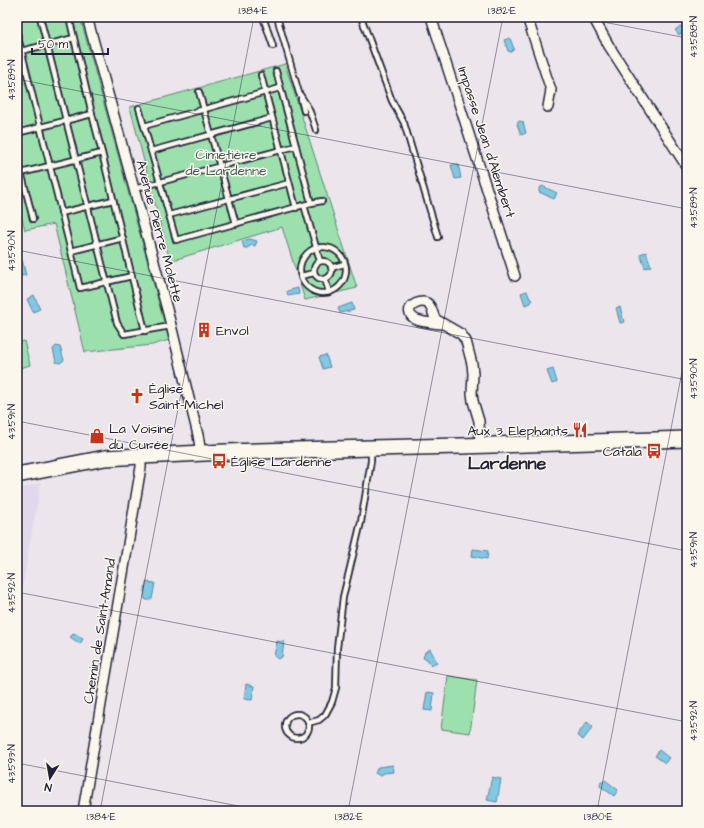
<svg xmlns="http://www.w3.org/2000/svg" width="704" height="828" font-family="'Architects Daughter',sans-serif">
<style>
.built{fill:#e1d8ec}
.green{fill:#9ce1ad;stroke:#5f8274}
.water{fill:#81c8e2;stroke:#5b869f}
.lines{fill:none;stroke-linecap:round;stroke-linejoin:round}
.service-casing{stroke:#22223b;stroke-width:8}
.minor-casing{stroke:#22223b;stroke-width:12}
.primary-casing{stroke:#22223b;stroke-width:18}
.service{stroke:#fbf7ec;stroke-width:4.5}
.minor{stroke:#fbf7ec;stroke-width:9}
.primary{stroke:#fbf7ec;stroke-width:15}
.ticks{fill:none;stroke:#22223b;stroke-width:1;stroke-opacity:0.45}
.labels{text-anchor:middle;stroke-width:3;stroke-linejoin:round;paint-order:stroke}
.street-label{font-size:14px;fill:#22223b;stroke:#fbf7ec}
.park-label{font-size:14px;fill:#475b5d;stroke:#fbf7ec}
.poi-label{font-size:14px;fill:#22223b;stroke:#fbf7ec;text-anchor:start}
.district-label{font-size:18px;font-weight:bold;fill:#22223b;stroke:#fbf7ec}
.neatline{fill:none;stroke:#22223b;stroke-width:1.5}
.ticks-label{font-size:10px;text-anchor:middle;fill:#22223b}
</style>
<rect width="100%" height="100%" fill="#ece5ec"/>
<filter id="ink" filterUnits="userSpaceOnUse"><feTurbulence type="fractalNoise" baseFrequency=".025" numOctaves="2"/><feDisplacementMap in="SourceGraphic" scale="8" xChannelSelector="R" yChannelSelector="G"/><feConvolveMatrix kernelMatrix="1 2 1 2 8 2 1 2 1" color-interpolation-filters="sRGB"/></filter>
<g filter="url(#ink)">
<path class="built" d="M 41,483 L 33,525 L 17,620 L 17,489 Z"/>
<g class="green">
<path d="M 17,17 L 80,17 L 169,340 L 152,345 L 85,352 L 54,224 L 25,230 L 17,197 Z"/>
<path d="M 285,64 L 357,288 L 305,300 L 282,227 L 170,261 L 130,107 Z"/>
<path d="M 24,341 L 30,365 L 17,369 L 17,343 Z"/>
<path d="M 448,676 L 477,680 L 470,733 L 441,729 Z"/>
</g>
<g class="water">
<path d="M 687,22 L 687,29 L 679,35 L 675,30 Z"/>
<path d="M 510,38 L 514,49 L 511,52 L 508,51 L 504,40 Z"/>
<path d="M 519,121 L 520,121 L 523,122 L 526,133 L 521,135 L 517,124 Z"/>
<path d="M 458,164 L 461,178 L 455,179 L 451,165 Z"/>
<path d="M 542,187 L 542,186 L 557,193 L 554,199 L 539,192 L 539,188 L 540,187 Z"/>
<path d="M 250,239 L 257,241 L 255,246 L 252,245 L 247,248 L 244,248 L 242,241 Z"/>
<path d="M 646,252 L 651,266 L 645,268 L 640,254 Z"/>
<path d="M 22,260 L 26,275 L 17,277 L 17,261 Z"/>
<path d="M 298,288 L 299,294 L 288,296 L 287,291 Z"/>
<path d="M 527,291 L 530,299 L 531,299 L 532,301 L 531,302 L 531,303 L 525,305 L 521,293 Z"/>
<path d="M 34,295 L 40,309 L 33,312 L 27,299 Z"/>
<path d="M 352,303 L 354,310 L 340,313 L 338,308 Z"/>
<path d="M 620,307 L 624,322 L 620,323 L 616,308 Z"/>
<path d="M 56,346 L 60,347 L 64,360 L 60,363 L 56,362 L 53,349 Z"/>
<path d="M 326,355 L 330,367 L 323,369 L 319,357 Z"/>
<path d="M 553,369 L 557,382 L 552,384 L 547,371 Z"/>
<path d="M 473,549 L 488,551 L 487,559 L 472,556 Z"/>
<path d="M 146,582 L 155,583 L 152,599 L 151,599 L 149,600 L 146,600 L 145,598 L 144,598 Z"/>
<path d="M 74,633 L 83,639 L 80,644 L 70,637 Z"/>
<path d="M 277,641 L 284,642 L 282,657 L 278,659 L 274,656 Z"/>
<path d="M 430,649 L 437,662 L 431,665 L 427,659 L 423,658 L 425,652 Z"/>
<path d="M 246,684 L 254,686 L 252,700 L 244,699 Z"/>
<path d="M 427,692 L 434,693 L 432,711 L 424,710 Z"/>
<path d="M 587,722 L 593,727 L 583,740 L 577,735 Z"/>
<path d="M 659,750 L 669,758 L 665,763 L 655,756 Z"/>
<path d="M 393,765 L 394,772 L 384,773 L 380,776 L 375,773 L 378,767 Z"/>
<path d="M 492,777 L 501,779 L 497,802 L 487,800 Z"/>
<path d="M 605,780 L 618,790 L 614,796 L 600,786 L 601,781 L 604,781 Z"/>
</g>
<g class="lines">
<g class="service-casing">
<g id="service">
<path d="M 40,17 L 117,323 L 124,334 L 171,326"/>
<path d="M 263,17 L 273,46"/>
<path d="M 277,17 L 299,93 L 309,109 L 316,130"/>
<path d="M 361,17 L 392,101 L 404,123 L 438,237"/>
<path d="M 17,33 L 80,288 L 132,276"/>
<path d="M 17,52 L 74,38"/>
<path d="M 261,75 L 296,208"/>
<path d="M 199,92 L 236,224"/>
<path d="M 301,99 L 304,111"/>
<path d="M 139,108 L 176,240 L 311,203"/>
<path d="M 92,114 L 102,153"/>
<path d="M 144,126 L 280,88"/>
<path d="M 17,133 L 92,114 L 69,17"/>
<path d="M 296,146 L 311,203 L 322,201"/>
<path d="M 151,151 L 272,118"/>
<path d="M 17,156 L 33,219"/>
<path d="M 21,173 L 102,153 L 145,331"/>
<path d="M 134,189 L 296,146 L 276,71"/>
<path d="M 304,205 L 320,261"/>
<path d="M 61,213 L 113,200"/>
<path d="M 169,215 L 289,183"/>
<circle cx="323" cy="270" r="23"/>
<path d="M 71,251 L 123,238"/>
<circle cx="323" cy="270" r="9"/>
<path d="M 331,268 L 344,264"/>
<path d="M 301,276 L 314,273"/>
<path d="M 325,279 L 329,292"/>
<circle cx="297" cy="726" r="12"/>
<path d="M 308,723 L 319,720 L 325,715 L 332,702 L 336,688 L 337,648 L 343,597 L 361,522 L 371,461 L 371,449"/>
</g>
</g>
<g class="minor-casing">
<g id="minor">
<path d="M 87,17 L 168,313 L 198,435 L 201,453"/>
<path d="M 431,17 L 515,276"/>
<path d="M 527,17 L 551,90 L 548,107"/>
<path d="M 593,17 L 609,46 L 687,167"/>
<path d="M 442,324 C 433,323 423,323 415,319 C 400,309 419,299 427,303 C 432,306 433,314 435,319 L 461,334 L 466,341 L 472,364 L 473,374 L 472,393 L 473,401 L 479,421 L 480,446"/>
<path d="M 83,811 L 141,467 L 141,456"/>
</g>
</g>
<g class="primary-casing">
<path id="primary" d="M 17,475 L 105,458 L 141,456 L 226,452 L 371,448 L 461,446 L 687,439"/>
</g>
<use href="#service" class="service"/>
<use href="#minor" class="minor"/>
<use href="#primary" class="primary"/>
</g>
</g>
<path class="ticks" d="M 577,17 L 687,38M 17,79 L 687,209M 17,250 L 687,380M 17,421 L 687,551M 17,592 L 687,722M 17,763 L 264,811M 100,811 L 254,17M 348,811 L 503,17M 597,811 L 687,346"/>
<defs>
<g id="building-bare" transform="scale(1.2)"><path d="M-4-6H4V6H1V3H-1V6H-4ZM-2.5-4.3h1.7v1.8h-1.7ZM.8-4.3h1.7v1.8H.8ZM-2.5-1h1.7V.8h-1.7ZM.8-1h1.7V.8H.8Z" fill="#c8321e" stroke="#fbf7ec" stroke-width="2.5" paint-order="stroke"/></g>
<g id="church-bare" transform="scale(1.2)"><path d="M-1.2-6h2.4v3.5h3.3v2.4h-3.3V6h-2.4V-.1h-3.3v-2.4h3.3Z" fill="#c8321e" stroke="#fbf7ec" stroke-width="2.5" paint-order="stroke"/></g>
<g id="restaurant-bare" transform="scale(1.2)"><path d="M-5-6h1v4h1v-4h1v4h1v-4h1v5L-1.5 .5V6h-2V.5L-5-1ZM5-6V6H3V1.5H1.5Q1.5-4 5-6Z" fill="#c8321e" stroke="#fbf7ec" stroke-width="2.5" paint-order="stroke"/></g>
<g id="shop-bare" transform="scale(1.2)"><path d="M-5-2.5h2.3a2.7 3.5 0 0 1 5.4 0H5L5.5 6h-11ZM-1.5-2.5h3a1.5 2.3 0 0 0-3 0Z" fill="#c8321e" stroke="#fbf7ec" stroke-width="2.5" paint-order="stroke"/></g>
<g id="bus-bare" transform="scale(1.2)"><path d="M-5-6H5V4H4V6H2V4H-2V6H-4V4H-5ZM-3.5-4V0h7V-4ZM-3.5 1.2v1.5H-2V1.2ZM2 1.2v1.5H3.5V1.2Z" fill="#c8321e" stroke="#fbf7ec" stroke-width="2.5" paint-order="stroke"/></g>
</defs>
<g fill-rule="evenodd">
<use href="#building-bare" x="204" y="330"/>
<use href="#church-bare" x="137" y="396"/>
<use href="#restaurant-bare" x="580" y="430"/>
<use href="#shop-bare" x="97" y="436"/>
<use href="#bus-bare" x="654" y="451"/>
<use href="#bus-bare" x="219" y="461"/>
</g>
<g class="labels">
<g class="street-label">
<text transform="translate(487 142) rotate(72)" y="5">Impasse Jean d'Alembert</text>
<text transform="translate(160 231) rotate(75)" y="5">Avenue Pierre Molette</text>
<text transform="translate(99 631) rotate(-81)" y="5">Chemin de Saint-Amand</text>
</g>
<g class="park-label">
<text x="226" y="159">Cimetière<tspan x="226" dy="16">de Lardenne</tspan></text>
</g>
<g class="poi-label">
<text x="216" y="335">Envol</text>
<text x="149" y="393">Église<tspan x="149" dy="16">Saint-Michel</tspan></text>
<text x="109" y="433">La Voisine<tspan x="109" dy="16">du Curée</tspan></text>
<text x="568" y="435" text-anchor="end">Aux 3 Elephants</text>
<text x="642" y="456" text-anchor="end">Catala</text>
<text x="231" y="466">Église Lardenne</text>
</g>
<g class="district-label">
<text x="507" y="469">Lardenne</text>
</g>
</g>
<rect width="704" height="828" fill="none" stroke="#fbf7ec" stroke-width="44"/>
<g transform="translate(50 778) rotate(191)" stroke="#fbf7ec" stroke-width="3" paint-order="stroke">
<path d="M0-3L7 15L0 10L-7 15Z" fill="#22223b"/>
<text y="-6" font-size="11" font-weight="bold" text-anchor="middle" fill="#22223b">N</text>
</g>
<path d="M32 48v6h76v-6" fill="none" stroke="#22223b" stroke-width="2"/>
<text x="38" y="48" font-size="12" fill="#22223b" stroke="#fbf7ec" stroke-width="3" paint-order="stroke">50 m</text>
<rect x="22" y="22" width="660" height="784" class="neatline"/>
<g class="ticks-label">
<text x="253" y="14">1.384°E</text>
<text x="502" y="14">1.382°E</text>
<text transform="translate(693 37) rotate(-90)" y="4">43.588°N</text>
<text transform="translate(11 80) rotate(-90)" y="4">43.589°N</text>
<text transform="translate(693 208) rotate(-90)" y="4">43.589°N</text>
<text transform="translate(11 251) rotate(-90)" y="4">43.590°N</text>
<text transform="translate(693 379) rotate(-90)" y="4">43.590°N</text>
<text transform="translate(11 422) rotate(-90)" y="4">43.591°N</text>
<text transform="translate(693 550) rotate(-90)" y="4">43.591°N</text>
<text transform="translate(11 593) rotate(-90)" y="4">43.592°N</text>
<text transform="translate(693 721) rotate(-90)" y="4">43.592°N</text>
<text transform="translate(11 764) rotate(-90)" y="4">43.593°N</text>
<text x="101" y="820">1.384°E</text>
<text x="349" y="820">1.382°E</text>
<text x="598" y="820">1.380°E</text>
</g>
</svg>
